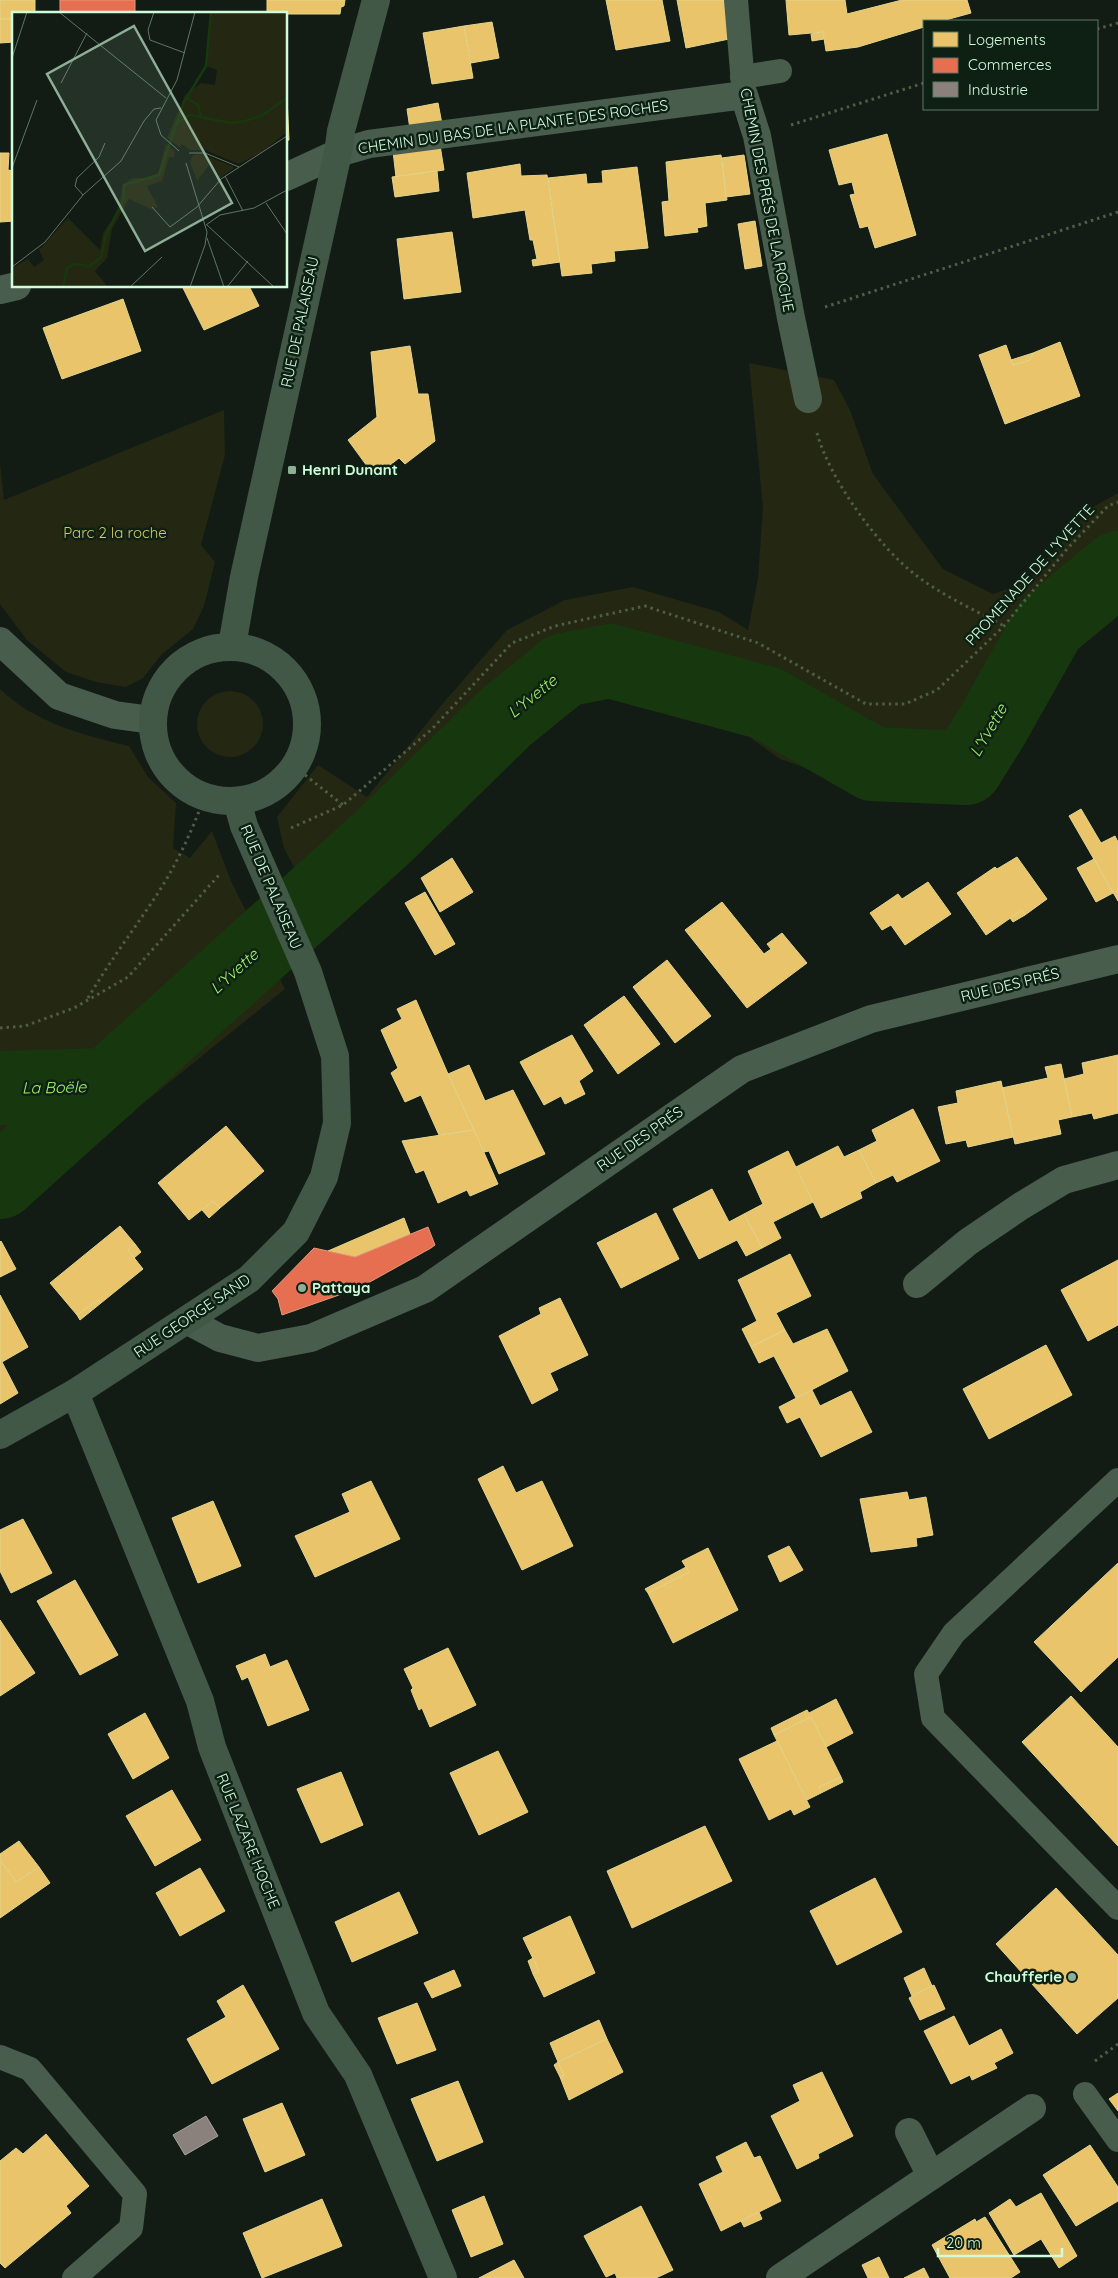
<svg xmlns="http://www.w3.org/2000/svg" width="1118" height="2278" font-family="Quicksand,sans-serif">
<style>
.green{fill:#242712}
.homes{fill:#e9c46a;stroke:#e2d58c}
.shops{fill:#e76f51;stroke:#e0997a}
.industry{fill:#8a817c;stroke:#9fa698}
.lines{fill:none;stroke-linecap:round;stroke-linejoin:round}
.river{stroke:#17380e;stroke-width:74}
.path{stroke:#4e5d46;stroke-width:3;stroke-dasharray:2.5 4;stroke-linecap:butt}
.lane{stroke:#485d4b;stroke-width:24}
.street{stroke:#485d4b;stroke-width:28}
.secondary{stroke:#425846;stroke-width:28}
.poi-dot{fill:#8eae96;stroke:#0e2014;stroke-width:2}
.labels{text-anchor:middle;stroke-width:5;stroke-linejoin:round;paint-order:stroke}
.street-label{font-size:15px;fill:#d0fcdb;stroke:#0e2014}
.poi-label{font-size:15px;font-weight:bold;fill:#d0fcdb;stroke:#0e2014;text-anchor:start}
.park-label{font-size:15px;fill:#d6c862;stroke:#0e2014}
.water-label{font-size:16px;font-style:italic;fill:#a0f466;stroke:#0e2014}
.inset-river{fill:none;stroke:#17380e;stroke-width:2.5}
.inset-road{fill:none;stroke:#5e7664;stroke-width:1}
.view{fill:#8eae96;fill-opacity:0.15;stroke:#8eae96;stroke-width:2.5}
.inset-edge{fill:none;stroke:#d0fcdb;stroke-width:2.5}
</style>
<rect width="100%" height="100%" fill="#121c15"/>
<g class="green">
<path d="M 749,363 L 834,380 L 850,410 L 873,474 L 943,569 L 993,594 L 1027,582 L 1091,508 L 1118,493 L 1118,592 L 1078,632 L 1029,696 L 976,779 L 923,792 L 844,781 L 780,759 L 711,709 L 615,685 L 565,697 L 513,734 L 412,850 L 350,903 L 329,936 L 284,848 L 277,817 L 318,765 L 367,797 L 444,702 L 507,630 L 565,600 L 633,587 L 719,612 L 748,630 L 758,578 L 763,508 Z"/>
<path d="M 224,410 L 225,455 L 201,545 L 215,562 L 204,606 L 193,629 L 161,655 L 143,678 L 126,687 L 96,682 L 66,672 L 27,640 L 0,604 L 0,464 L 4,500 Z"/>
<path d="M 0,689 C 35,723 83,735 129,746 L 148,777 L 176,803 L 173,848 L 190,858 L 212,831 L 231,881 L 285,989 L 0,1219 Z"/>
<circle cx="230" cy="724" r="33"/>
</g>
<g class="homes">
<path d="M 0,0 L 35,0 L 35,14 L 14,14 L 14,19 L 0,19 Z"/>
<path d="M 267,0 L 345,0 L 344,6 L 341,7 L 340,14 L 267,14 Z"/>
<path d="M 606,0 L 662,0 L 670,41 L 616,50 Z"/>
<path d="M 677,0 L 724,0 L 729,39 L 686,48 Z"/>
<path d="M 786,0 L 845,0 L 847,14 L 902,0 L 967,0 L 971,13 L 942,21 L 924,21 L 924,27 L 858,47 L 826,51 L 823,32 L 789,35 Z"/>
<path d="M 0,19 L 14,19 L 14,42 L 0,43 Z"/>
<path d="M 492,22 L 499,58 L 471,63 L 464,26 Z"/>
<path d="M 464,26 L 473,78 L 432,84 L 423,33 Z"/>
<path d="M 823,32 L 824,39 L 812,41 L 811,34 Z"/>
<path d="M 286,77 L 289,140 L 286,141 Z"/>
<path d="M 438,103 L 442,124 L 410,129 L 407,109 Z"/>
<path d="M 887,134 L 916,235 L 875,248 L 868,226 L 860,228 L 850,195 L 855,194 L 852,182 L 839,185 L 829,150 Z"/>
<path d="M 440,145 L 444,170 L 396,177 L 393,151 Z"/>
<path d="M 0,153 L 9,153 L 8,170 L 14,171 L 14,221 L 0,222 Z"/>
<path d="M 721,155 L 727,200 L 705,203 L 707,226 L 697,228 L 698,232 L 665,236 L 662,202 L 669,201 L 666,162 Z"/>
<path d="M 744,155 L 750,194 L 726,197 L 722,158 Z"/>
<path d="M 520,164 L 521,176 L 547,175 L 560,262 L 533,266 L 532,260 L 537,259 L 533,240 L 530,240 L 525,210 L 473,218 L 467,173 Z"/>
<path d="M 637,167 L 648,248 L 614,251 L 615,261 L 591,264 L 592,273 L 562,276 L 548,178 L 586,174 L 587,184 L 603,183 L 602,171 Z"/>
<path d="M 437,171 L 439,191 L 395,197 L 392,177 Z"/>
<path d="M 755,221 L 762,266 L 745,269 L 738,224 Z"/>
<path d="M 452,232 L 461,292 L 404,299 L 397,239 Z"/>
<path d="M 182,286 L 249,286 L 259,306 L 204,330 Z"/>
<path d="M 123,299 L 141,351 L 62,379 L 43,328 Z"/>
<path d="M 1060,342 L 1080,396 L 1005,424 L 979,355 L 1006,345 L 1013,365 L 1030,360 L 1033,353 Z"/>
<path d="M 410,346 L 418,394 L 428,394 L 435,441 L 405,464 L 399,458 L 375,477 L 348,440 L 377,417 L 371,352 Z"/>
<path d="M 1033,353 L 1030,360 L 1013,365 L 1011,360 Z"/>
<path d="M 1081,809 L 1101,843 L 1115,836 L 1118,842 L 1118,901 L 1069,816 Z"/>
<path d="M 1017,857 L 1047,899 L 1025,915 L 1022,910 L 986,935 L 957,893 L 995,867 L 997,869 Z"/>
<path d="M 452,858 L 473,892 L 440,912 L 421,878 Z"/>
<path d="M 1094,859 L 1113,893 L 1096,902 L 1077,868 Z"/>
<path d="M 928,882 L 951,914 L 905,945 L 891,925 L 882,930 L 870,913 L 898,894 L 902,899 Z"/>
<path d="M 425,892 L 455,944 L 435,955 L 405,903 Z"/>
<path d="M 722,902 L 764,954 L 771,949 L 767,944 L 782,933 L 807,963 L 747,1008 L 685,930 Z"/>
<path d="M 1022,910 L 1025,915 L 1013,922 L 1010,918 Z"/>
<path d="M 667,960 L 711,1016 L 675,1043 L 633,987 Z"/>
<path d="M 624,996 L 660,1044 L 618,1074 L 584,1025 Z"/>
<path d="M 416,1000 L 448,1074 L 474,1130 L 439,1135 L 421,1095 L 405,1102 L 391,1073 L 398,1068 L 381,1030 L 402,1019 L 397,1009 Z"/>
<path d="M 572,1035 L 593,1071 L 579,1081 L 585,1094 L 565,1104 L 561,1096 L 544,1105 L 520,1062 Z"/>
<path d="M 1118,1055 L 1118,1113 L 1094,1119 L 1092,1113 L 1072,1117 L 1064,1079 L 1084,1074 L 1082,1063 Z"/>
<path d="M 1061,1064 L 1072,1117 L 1058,1120 L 1061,1134 L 1015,1144 L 1002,1088 L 1048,1078 L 1045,1067 Z"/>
<path d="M 469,1065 L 485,1101 L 513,1090 L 545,1154 L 499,1174 L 489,1151 L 484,1152 L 448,1074 Z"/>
<path d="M 1001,1081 L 1013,1137 L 968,1147 L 966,1140 L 946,1144 L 938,1107 L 958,1103 L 956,1091 Z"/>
<path d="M 913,1109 L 940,1161 L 897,1182 L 893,1175 L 876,1183 L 859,1150 L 877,1141 L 872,1130 Z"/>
<path d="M 226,1126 L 264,1171 L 220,1208 L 213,1201 L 189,1220 L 158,1183 Z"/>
<path d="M 474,1130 L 498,1184 L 470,1196 L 467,1190 L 438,1203 L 424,1170 L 416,1173 L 402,1141 Z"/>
<path d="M 838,1146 L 844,1157 L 859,1150 L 876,1183 L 860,1192 L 862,1198 L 821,1218 L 796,1167 Z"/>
<path d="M 788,1151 L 813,1202 L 773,1222 L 781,1238 L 762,1248 L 744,1214 L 763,1204 L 748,1171 Z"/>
<path d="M 712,1189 L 729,1222 L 744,1214 L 762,1248 L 746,1256 L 737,1240 L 699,1259 L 673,1209 Z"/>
<path d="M 213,1201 L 220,1208 L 209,1218 L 202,1210 Z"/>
<path d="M 656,1213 L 679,1259 L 621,1288 L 597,1243 Z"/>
<path d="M 404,1218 L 410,1234 L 355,1257 L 328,1251 Z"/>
<path d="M 120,1226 L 135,1244 L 128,1250 L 143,1269 L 101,1303 L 98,1300 L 77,1315 L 50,1283 Z"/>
<path d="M 1,1241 L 16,1269 L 0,1277 L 0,1242 Z"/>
<path d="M 135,1244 L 141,1252 L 134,1258 L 128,1250 Z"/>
<path d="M 790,1254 L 811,1296 L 776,1313 L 785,1330 L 751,1347 L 742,1329 L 757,1321 L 738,1280 Z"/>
<path d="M 1118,1260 L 1118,1325 L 1088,1341 L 1061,1290 Z"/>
<path d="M 0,1295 L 28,1347 L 2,1362 L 18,1393 L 0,1404 Z"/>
<path d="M 560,1298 L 588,1355 L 550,1373 L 558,1390 L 532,1404 L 499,1336 L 541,1314 L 539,1308 Z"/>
<path d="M 98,1300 L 101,1303 L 80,1320 L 77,1315 Z"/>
<path d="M 827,1329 L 848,1371 L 796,1398 L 774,1356 L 759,1363 L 751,1347 L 785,1330 L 793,1344 Z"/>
<path d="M 1046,1345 L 1072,1395 L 989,1439 L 963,1389 Z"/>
<path d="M 812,1390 L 820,1406 L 851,1391 L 872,1432 L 821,1457 L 800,1417 L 787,1423 L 779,1407 Z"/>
<path d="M 503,1466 L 516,1493 L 542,1481 L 573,1546 L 522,1570 L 478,1479 Z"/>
<path d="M 371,1481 L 400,1539 L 315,1577 L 295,1536 L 350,1512 L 342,1494 Z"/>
<path d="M 907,1492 L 909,1500 L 926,1497 L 933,1535 L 916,1538 L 917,1546 L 871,1552 L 860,1499 Z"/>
<path d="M 213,1501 L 241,1566 L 198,1583 L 172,1518 Z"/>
<path d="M 23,1519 L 52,1573 L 11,1593 L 0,1571 L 0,1530 Z"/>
<path d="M 789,1546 L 803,1570 L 780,1582 L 768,1556 Z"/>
<path d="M 708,1548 L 738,1610 L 673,1643 L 648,1593 L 689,1572 L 682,1561 Z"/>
<path d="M 1118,1563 L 1118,1657 L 1081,1692 L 1034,1642 Z"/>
<path d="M 686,1567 L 689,1572 L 648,1593 L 645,1589 Z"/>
<path d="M 75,1580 L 118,1655 L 80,1675 L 37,1601 Z"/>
<path d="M 0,1620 L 35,1673 L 0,1696 Z"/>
<path d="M 448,1648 L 476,1705 L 430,1727 L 422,1708 L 419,1710 L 411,1690 L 413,1688 L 404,1669 Z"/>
<path d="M 265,1654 L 270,1667 L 287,1660 L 309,1710 L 268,1726 L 248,1677 L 242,1680 L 236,1666 Z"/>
<path d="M 1071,1696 L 1118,1747 L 1118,1846 L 1022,1742 Z"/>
<path d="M 836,1699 L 853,1733 L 826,1747 L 811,1717 L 774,1735 L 771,1728 L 807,1710 L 809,1713 Z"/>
<path d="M 145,1713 L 169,1758 L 133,1779 L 108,1734 Z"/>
<path d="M 811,1717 L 841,1777 L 819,1787 L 821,1793 L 807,1800 L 774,1735 Z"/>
<path d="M 777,1741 L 810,1807 L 794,1815 L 791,1809 L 769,1820 L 739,1759 Z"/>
<path d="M 498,1751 L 528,1812 L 479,1835 L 450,1773 Z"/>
<path d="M 341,1772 L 363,1825 L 321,1843 L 297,1789 Z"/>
<path d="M 841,1777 L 843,1782 L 821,1793 L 819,1787 Z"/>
<path d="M 172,1790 L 201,1840 L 155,1866 L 126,1816 Z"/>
<path d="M 705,1826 L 732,1881 L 632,1928 L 607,1871 Z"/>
<path d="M 19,1841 L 39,1867 L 16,1882 L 0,1860 L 0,1854 Z"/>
<path d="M 0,1860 L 16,1882 L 39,1867 L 50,1883 L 0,1918 Z"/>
<path d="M 200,1868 L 225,1911 L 180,1936 L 156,1893 Z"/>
<path d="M 875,1878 L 902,1932 L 837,1965 L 810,1911 Z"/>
<path d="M 1056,1888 L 1118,1955 L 1118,1998 L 1077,2034 L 996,1944 Z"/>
<path d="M 399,1892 L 418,1933 L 352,1962 L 335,1922 Z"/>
<path d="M 570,1916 L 595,1973 L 544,1997 L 533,1974 L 539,1971 L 523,1938 Z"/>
<path d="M 533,1958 L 539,1971 L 533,1974 L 528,1961 Z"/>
<path d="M 924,1968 L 932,1986 L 912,1996 L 904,1978 Z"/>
<path d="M 454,1970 L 461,1986 L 432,1998 L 424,1983 Z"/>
<path d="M 243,1985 L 279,2049 L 212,2084 L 187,2039 L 226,2017 L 217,2001 Z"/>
<path d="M 934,1985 L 945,2009 L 920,2020 L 909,1998 Z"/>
<path d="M 417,2003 L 436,2050 L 397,2064 L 378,2018 Z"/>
<path d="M 954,2016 L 969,2046 L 1001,2029 L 1013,2053 L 994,2063 L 997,2068 L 972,2080 L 970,2075 L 951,2084 L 924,2031 Z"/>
<path d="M 599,2020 L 607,2039 L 558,2062 L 550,2043 Z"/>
<path d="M 607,2039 L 623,2072 L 569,2100 L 560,2077 L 564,2076 L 558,2062 Z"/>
<path d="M 558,2062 L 564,2076 L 560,2077 L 554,2065 Z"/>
<path d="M 822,2072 L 853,2136 L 818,2154 L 819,2158 L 797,2169 L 771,2116 L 800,2101 L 793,2085 Z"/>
<path d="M 458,2081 L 483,2142 L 437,2161 L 411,2099 Z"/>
<path d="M 1118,2093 L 1118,2111 L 1109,2099 Z"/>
<path d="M 282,2103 L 305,2155 L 265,2172 L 243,2119 Z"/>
<path d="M 46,2134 L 89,2186 L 66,2206 L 71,2213 L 5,2268 L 0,2263 L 0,2161 L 16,2148 L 23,2154 Z"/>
<path d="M 746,2142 L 754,2158 L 760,2156 L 781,2201 L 721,2231 L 699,2184 L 723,2172 L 716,2157 Z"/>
<path d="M 1090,2145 L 1118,2187 L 1118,2201 L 1076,2226 L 1043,2175 Z"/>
<path d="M 1041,2193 L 1077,2256 L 1059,2268 L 1041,2239 L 1014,2255 L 989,2213 L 1010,2199 L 1016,2207 Z"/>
<path d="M 484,2196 L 503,2244 L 471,2257 L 452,2210 Z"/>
<path d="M 322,2199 L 342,2246 L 262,2278 L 243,2233 Z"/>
<path d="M 641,2206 L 673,2270 L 656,2278 L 617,2278 L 615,2273 L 606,2277 L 584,2236 Z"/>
<path d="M 759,2212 L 762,2219 L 744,2227 L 741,2221 Z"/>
<path d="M 985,2217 L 1020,2272 L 1011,2278 L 950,2278 L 932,2245 L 975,2219 L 976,2222 Z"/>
<path d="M 879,2257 L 889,2278 L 868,2278 L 862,2265 Z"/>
<path d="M 514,2260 L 524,2278 L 479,2278 Z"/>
<path d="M 924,2268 L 929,2278 L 904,2278 Z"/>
</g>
<g class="shops">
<rect x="60" y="0" width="75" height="14"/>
<path d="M 428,1227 L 435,1245 L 431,1248 L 359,1288 L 282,1315 L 278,1299 L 272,1291 L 314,1248 L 355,1257 Z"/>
</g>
<path class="industry" d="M 206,2116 L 218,2136 L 185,2155 L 173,2135 Z"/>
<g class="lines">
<g class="river">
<path d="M 0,1088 L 108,1085"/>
<path d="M 0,1182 L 383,837 L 506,717 L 564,670 L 610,661 L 766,703 L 873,764 L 966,768 L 991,728 L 1049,625 L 1118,568"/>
</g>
<g class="path">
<path d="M 1097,29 L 1118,23"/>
<path d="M 791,125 L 924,83"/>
<path d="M 825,307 L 1118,212"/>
<path d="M 817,433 C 829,478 879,548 917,576 C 943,596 975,610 1004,626"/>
<path d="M 305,775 L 343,805"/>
<path d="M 291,828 L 343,805 L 432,729 L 512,643 L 555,626 L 645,606 L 758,643 L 866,704 L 905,704 L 937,690 L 1004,626 L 1067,549 L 1108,506 L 1118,502"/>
<path d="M 88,998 C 108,964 132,932 154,899 C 173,871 189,838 201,806"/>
<path d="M 0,1028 L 25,1026 L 74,1008 L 128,977 L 219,875"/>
<path d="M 1095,2061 L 1118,2044"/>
</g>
<g class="lane">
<path d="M 736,0 L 744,95"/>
<path d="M 742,77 L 780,71"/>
<path d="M 1118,1480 L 954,1633 L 926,1674 L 933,1718 L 1118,1908"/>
<path d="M 0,2057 L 30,2069 L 135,2194 L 131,2228 L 74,2278"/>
<path d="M 1085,2094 L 1118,2140"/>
</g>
<g class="street">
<path d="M 286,177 L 338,153 L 369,144 L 744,95 L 757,136 L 791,318 L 808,399"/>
<path d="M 0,290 L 17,286"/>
<path d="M 0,641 L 59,696 L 115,715 L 152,720"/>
<path d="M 917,1284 L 968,1242 L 1021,1206 L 1064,1180 L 1118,1165"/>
<path d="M 188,1321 L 220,1338 L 258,1348 L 311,1338 L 425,1289 L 742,1069 L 871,1019 L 1118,959"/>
<path d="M 909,2132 L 931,2176"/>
<path d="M 780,2278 L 1032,2108"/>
</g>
<g class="secondary">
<path d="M 232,646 L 244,577 L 338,153 L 341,131 L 376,0"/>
<circle cx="230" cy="724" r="77"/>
<path d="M 75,1393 L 200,1701 L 212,1747 L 316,2013 L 358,2075 L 443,2278"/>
<path d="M 0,1435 L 75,1393 L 249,1279 L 296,1232 L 324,1177 L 337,1123 L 335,1056 L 308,972 L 244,826 L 237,801"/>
</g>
</g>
<g class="poi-dot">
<rect x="287" y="465" width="10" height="10" rx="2.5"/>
<circle cx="302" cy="1288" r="5"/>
<circle cx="1072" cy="1977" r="5"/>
</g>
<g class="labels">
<g class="street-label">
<text transform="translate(513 127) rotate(-8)" y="5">CHEMIN DU BAS DE LA PLANTE DES ROCHES</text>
<text transform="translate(767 200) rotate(79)" y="5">CHEMIN DES PRÉS DE LA ROCHE</text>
<text transform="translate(300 322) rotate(-78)" y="5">RUE DE PALAISEAU</text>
<text transform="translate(1030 575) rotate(-48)" y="5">PROMENADE DE L'YVETTE</text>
<text transform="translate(271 887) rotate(67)" y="5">RUE DE PALAISEAU</text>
<text transform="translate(1010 985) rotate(-14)" y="5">RUE DES PRÉS</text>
<text transform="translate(640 1139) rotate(-35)" y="5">RUE DES PRÉS</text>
<text transform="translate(192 1316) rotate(-34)" y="5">RUE GEORGE SAND</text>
<text transform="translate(248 1841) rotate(68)" y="5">RUE LAZARE HOCHE</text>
</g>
<g class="poi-label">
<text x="302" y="475">Henri Dunant</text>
<text x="312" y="1293">Pattaya</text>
<text x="1062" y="1982" text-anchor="end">Chaufferie</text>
</g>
<g class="park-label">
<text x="115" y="538">Parc 2 la roche</text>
</g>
<g class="water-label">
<text transform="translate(532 696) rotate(-39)" y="6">L'Yvette</text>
<text transform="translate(988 730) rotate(-60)" y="6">L'Yvette</text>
<text transform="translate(234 971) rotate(-42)" y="6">L'Yvette</text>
<text transform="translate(54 1087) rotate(-1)" y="6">La Boële</text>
</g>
</g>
<g transform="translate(12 12)">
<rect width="275" height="275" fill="#121c15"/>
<path d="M 199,0 L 275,0 L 275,120 L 248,141 L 227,152 L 193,138 L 178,138 L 170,132 L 168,135 L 155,126 L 173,83 L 189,71 L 203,73 L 205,58 L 194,54 ZM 154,132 L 163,139 L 162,145 L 157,145 L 150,169 L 135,174 L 146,195 L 139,197 L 117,187 L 100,217 L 95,246 L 83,259 L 96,275 L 0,275 L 0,256 L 16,247 L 22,255 L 32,248 L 27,238 L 56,206 L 88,238 L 91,221 L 106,199 L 111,172 L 121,166 L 134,166 L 146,161 ZM 190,142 L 222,155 L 222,156 L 208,166 L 198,152 L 185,169 L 178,150 L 181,143 Z" fill="#242712"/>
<path class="inset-river" d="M 175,86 L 186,93 L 189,104M 165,111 L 178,103 L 219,111 L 233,109 L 251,103 L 275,86M 51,275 L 55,256 L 62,252 L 78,254 L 89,245 L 94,223 L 112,187 L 112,173 L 147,163 L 172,90 L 194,54 L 199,0"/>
<path class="inset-road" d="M 47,0 L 154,86M 142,0 L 136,18 L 138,28 L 173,41M 0,46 L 15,0M 49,71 L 75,21M 167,139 L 149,123 L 144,108 L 165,68 L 183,0M 177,141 L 193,141 L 227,155M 174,151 L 195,220 L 193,233 L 178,275M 0,156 L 25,88M 213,164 L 231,199M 71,183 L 63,174 L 65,166 L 87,145 L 93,131M 254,191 L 275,222M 140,195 L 158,215 L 185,195 L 209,167 L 275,124M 194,213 L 208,203 L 242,196 L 275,178M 195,213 L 262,275M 195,226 L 212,275M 0,255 L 33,230 L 71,183 L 109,149 L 132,109 L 142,97 L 149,96M 118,275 L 150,245M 215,275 L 236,249"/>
<path class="view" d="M 122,14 L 220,191 L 133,239 L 35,62 Z"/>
<rect width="275" height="275" class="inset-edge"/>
</g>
<rect x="923" y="20" width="175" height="90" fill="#0e2014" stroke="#5c7864"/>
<rect x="933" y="32" width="25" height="15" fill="#e9c46a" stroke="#5c7864"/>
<text x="968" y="45" font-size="15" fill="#d0fcdb">Logements</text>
<rect x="933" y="58" width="25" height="15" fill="#e76f51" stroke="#5c7864"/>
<text x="968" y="70" font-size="15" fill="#d0fcdb">Commerces</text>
<rect x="933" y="82" width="25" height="15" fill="#8a817c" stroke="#5c7864"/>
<text x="968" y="95" font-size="15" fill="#d0fcdb">Industrie</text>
<path d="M938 2248v8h124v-8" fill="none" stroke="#d0fcdb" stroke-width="2.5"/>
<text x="946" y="2248" font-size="15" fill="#d0fcdb" stroke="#0e2014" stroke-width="4" paint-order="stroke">20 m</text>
</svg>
